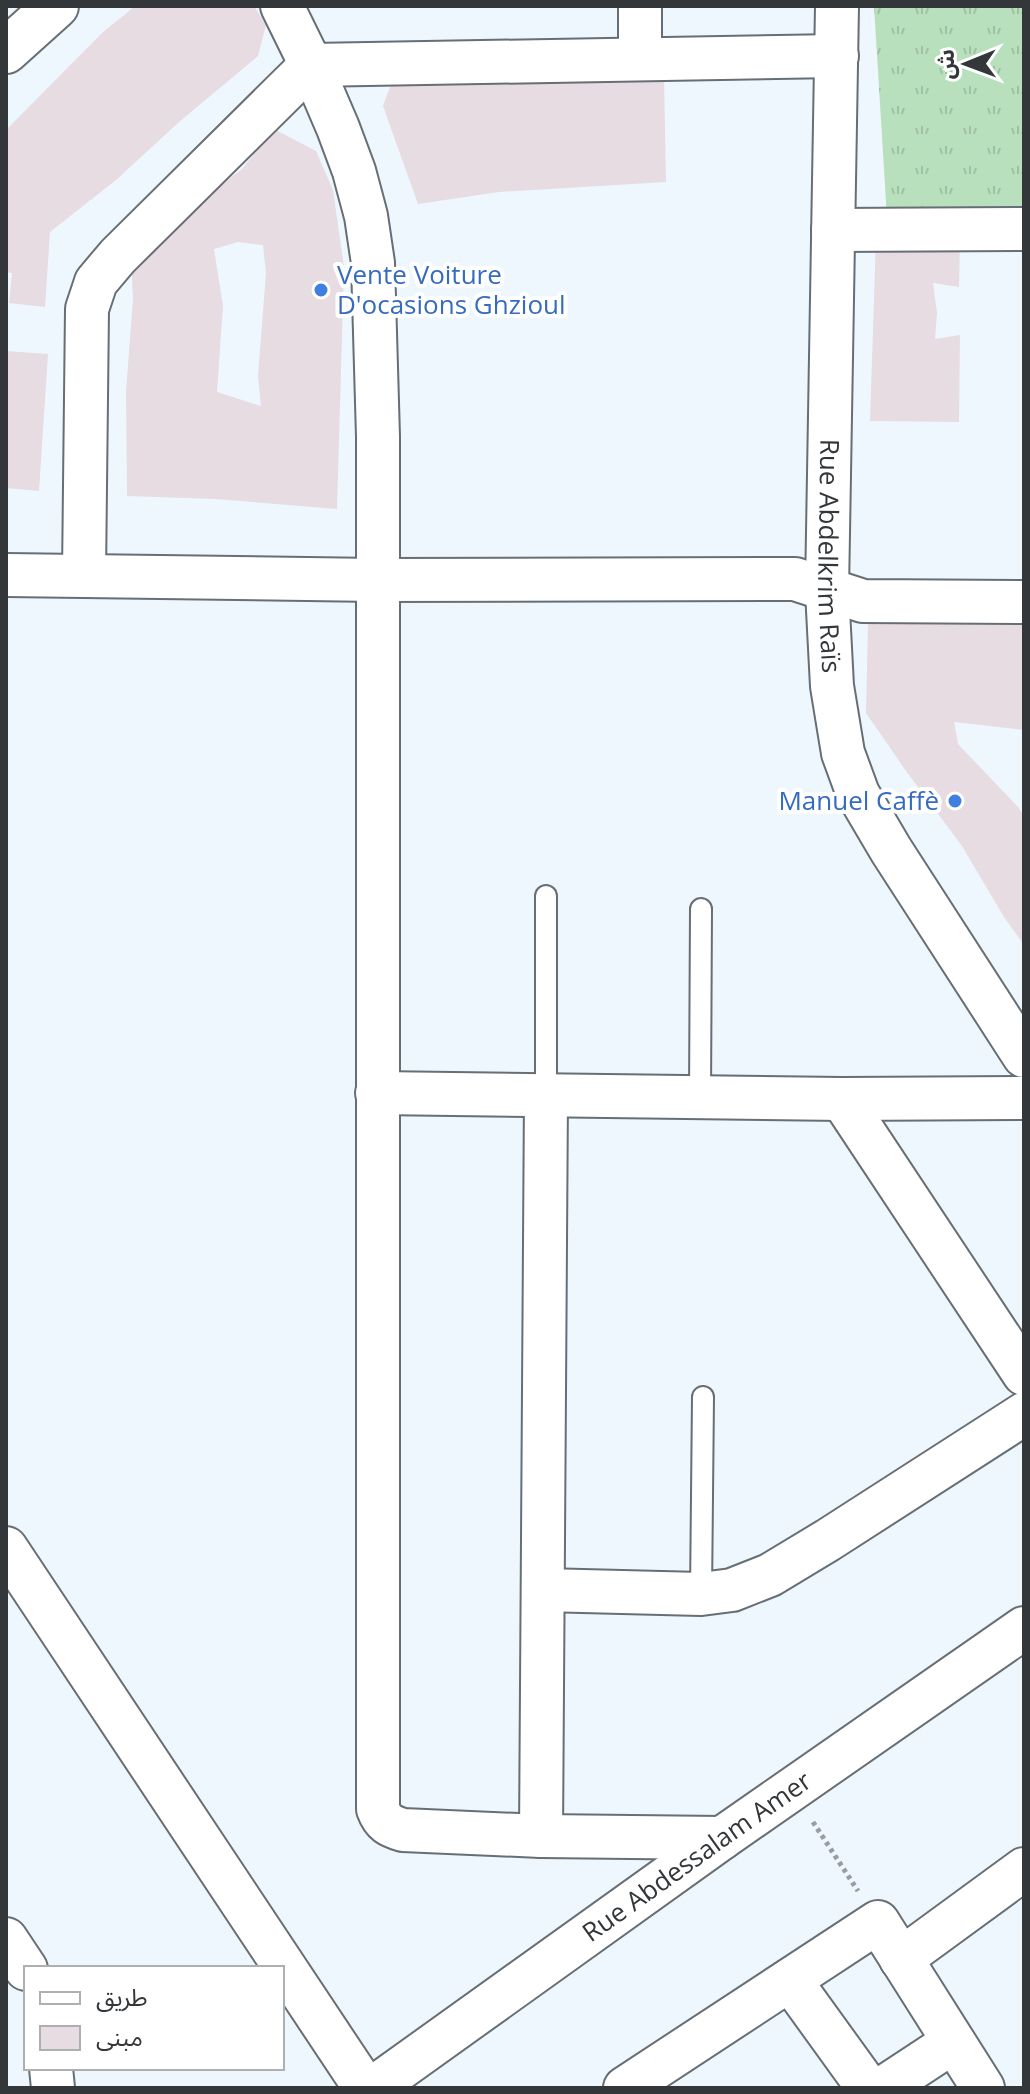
<svg xmlns="http://www.w3.org/2000/svg" width="1030" height="2094" font-family="'Open Sans','Noto Sans Arabic',sans-serif">
<style>
.grass{fill:url(#grass-tufts)}
.building{fill:#e6dce2;fill-rule:evenodd}
.lines{fill:none;stroke-linecap:round;stroke-linejoin:round}
.service-casing{stroke:#676e74;stroke-width:24}
.minor-casing{stroke:#676e74;stroke-width:46}
.tertiary-casing{stroke:#676e74;stroke-width:48}
.path{stroke:#979da2;stroke-width:5;stroke-dasharray:4 4;stroke-linecap:butt}
.service{stroke:#fff;stroke-width:20}
.minor{stroke:#fff;stroke-width:42}
.tertiary{stroke:#fff;stroke-width:44}
.shop-dot{fill:#3f7fe0;stroke:#fff;stroke-width:3}
.labels{text-anchor:middle;stroke-width:8;stroke-linejoin:round;paint-order:stroke}
.shop-label{font-size:26px;fill:#366cbe;stroke:#fff;text-anchor:start}
.street-label{font-size:26px;fill:#34373a;stroke:#fff}
</style>
<defs>
<pattern id="grass-tufts" width="24" height="20" patternUnits="userSpaceOnUse" patternTransform="scale(2)"><rect width="24" height="20" fill="#b8e0bc"/><path d="M3 7l-1-3M5 7V3M7 7l1-3M15 17l-1-3M17 17v-4M19 17l1-3" fill="none" stroke="#9fc1a2"/></pattern>
</defs>
<rect width="100%" height="100%" fill="#eef7fe"/>
<path class="grass" d="M 874,6 L 1024,6 L 1024,219 L 887,218 Z"/>
<g class="building">
<path d="M 135,6 L 254,6 L 266,25 L 258,56 L 179,122 L 116,180 L 50,232 L 45,307 L 9,303 L 12,273 L 6,272 L 6,130 L 102,33 Z"/>
<path d="M 664,76 L 666,182 L 499,192 L 418,204 L 383,106 L 393,79 Z"/>
<path d="M 274,129 L 316,151 L 333,190 L 344,267 L 337,509 L 215,499 L 127,496 L 126,391 L 133,299 L 131,254 L 242,169 ZM 238,242 L 263,245 L 266,273 L 258,376 L 261,406 L 217,392 L 223,306 L 214,249 Z"/>
<path d="M 876,237 L 960,241 L 959,287 L 933,283 L 937,313 L 935,339 L 960,335 L 959,422 L 870,421 Z"/>
<path d="M 6,351 L 48,354 L 39,491 L 6,488 Z"/>
<path d="M 868,622 L 1024,625 L 1024,730 L 954,722 L 958,744 L 1018,807 L 1024,816 L 1024,945 L 1004,917 L 962,846 L 906,771 L 866,713 Z"/>
</g>
<g class="lines">
<g class="service-casing">
<g id="service">
<path d="M 546,1095 L 546,896"/>
<path d="M 700,1097 L 701,909"/>
<path d="M 701,1594 L 703,1397"/>
</g>
</g>
<g class="minor-casing">
<g id="minor">
<path d="M 282,6 L 311,65 L 338,128 L 354,171 L 366,216 L 373,263 L 378,437 L 378,1809 C 383,1823 390,1826 403,1830 L 541,1836 L 722,1838"/>
<path id="s1" d="M 837,6 L 827,591 L 832,686 L 843,753 L 858,794 L 891,850 L 1024,1056"/>
<path d="M 640,58 L 640,6"/>
<path d="M 833,230 L 1024,229"/>
<path d="M 6,575 L 377,580 L 795,579 L 863,601 L 1024,602"/>
<path d="M 84,575 L 87,309 L 96,282 L 118,256 L 311,65 L 837,56"/>
<path d="M 377,1093 L 842,1099 L 1024,1098"/>
<path d="M 842,1099 L 1024,1374"/>
<path d="M 6,1548 L 365,2088"/>
<path d="M 543,1590 L 701,1594 L 732,1590 L 770,1575 L 828,1540 L 1024,1414"/>
<path d="M 541,1836 L 546,1095"/>
<path d="M 6,1939 L 26,1969"/>
<path d="M 901,1959 L 1024,1869"/>
<path d="M 790,1980 L 868,2088"/>
<path d="M 51,2068 L 53,2088"/>
<path id="s2" d="M 373,2088 L 722,1838 L 1024,1628"/>
<path d="M 625,2088 L 878,1922 L 983,2088"/>
<path d="M 883,2088 L 953,2042"/>
</g>
</g>
<g class="tertiary-casing">
<path id="tertiary" d="M 6,51 L 56,6"/>
</g>
<path class="path" d="M 813,1822 L 858,1891"/>
<use href="#service" class="service"/>
<use href="#minor" class="minor"/>
<use href="#tertiary" class="tertiary"/>
</g>
<g class="shop-dot">
<circle cx="321" cy="290" r="8"/>
<circle cx="955" cy="801" r="8"/>
</g>
<g class="labels">
<g class="shop-label">
<text x="337" y="284">Vente Voiture<tspan x="337" dy="30">D'ocasions Ghzioul</tspan></text>
<text x="939" y="810" text-anchor="end">Manuel Caffè</text>
</g>
<g class="street-label">
<text dy="9" stroke="none"><textPath href="#s1" startOffset="550">Rue Abdelkrim Raïs</textPath></text>
<text dy="9" stroke="none"><textPath href="#s2" startOffset="398">Rue Abdessalam Amer</textPath></text>
</g>
</g>
<rect width="1030" height="2094" fill="none" stroke="#34373a" stroke-width="16"/>
<rect x="24" y="1966" width="260" height="104" fill="#ffffff" stroke="#aeafb0" stroke-width="2"/>
<rect x="40" y="1992" width="40" height="12" fill="#ffffff" stroke="#aeafb0" stroke-width="2"/>
<text x="96" y="2006" font-size="24" fill="#34373a">طريق</text>
<rect x="40" y="2026" width="40" height="24" fill="#e6dce2" stroke="#aeafb0" stroke-width="2"/>
<text x="96" y="2046" font-size="24" fill="#34373a">مبنى</text>
<g transform="translate(966 64) rotate(269)" stroke="#ffffff" stroke-width="6" paint-order="stroke">
<path d="M0-6L14 30L0 20L-14 30Z" fill="#34373a"/>
<text y="-12" font-size="22" font-weight="bold" text-anchor="middle" fill="#34373a">ش</text>
</g>
</svg>
